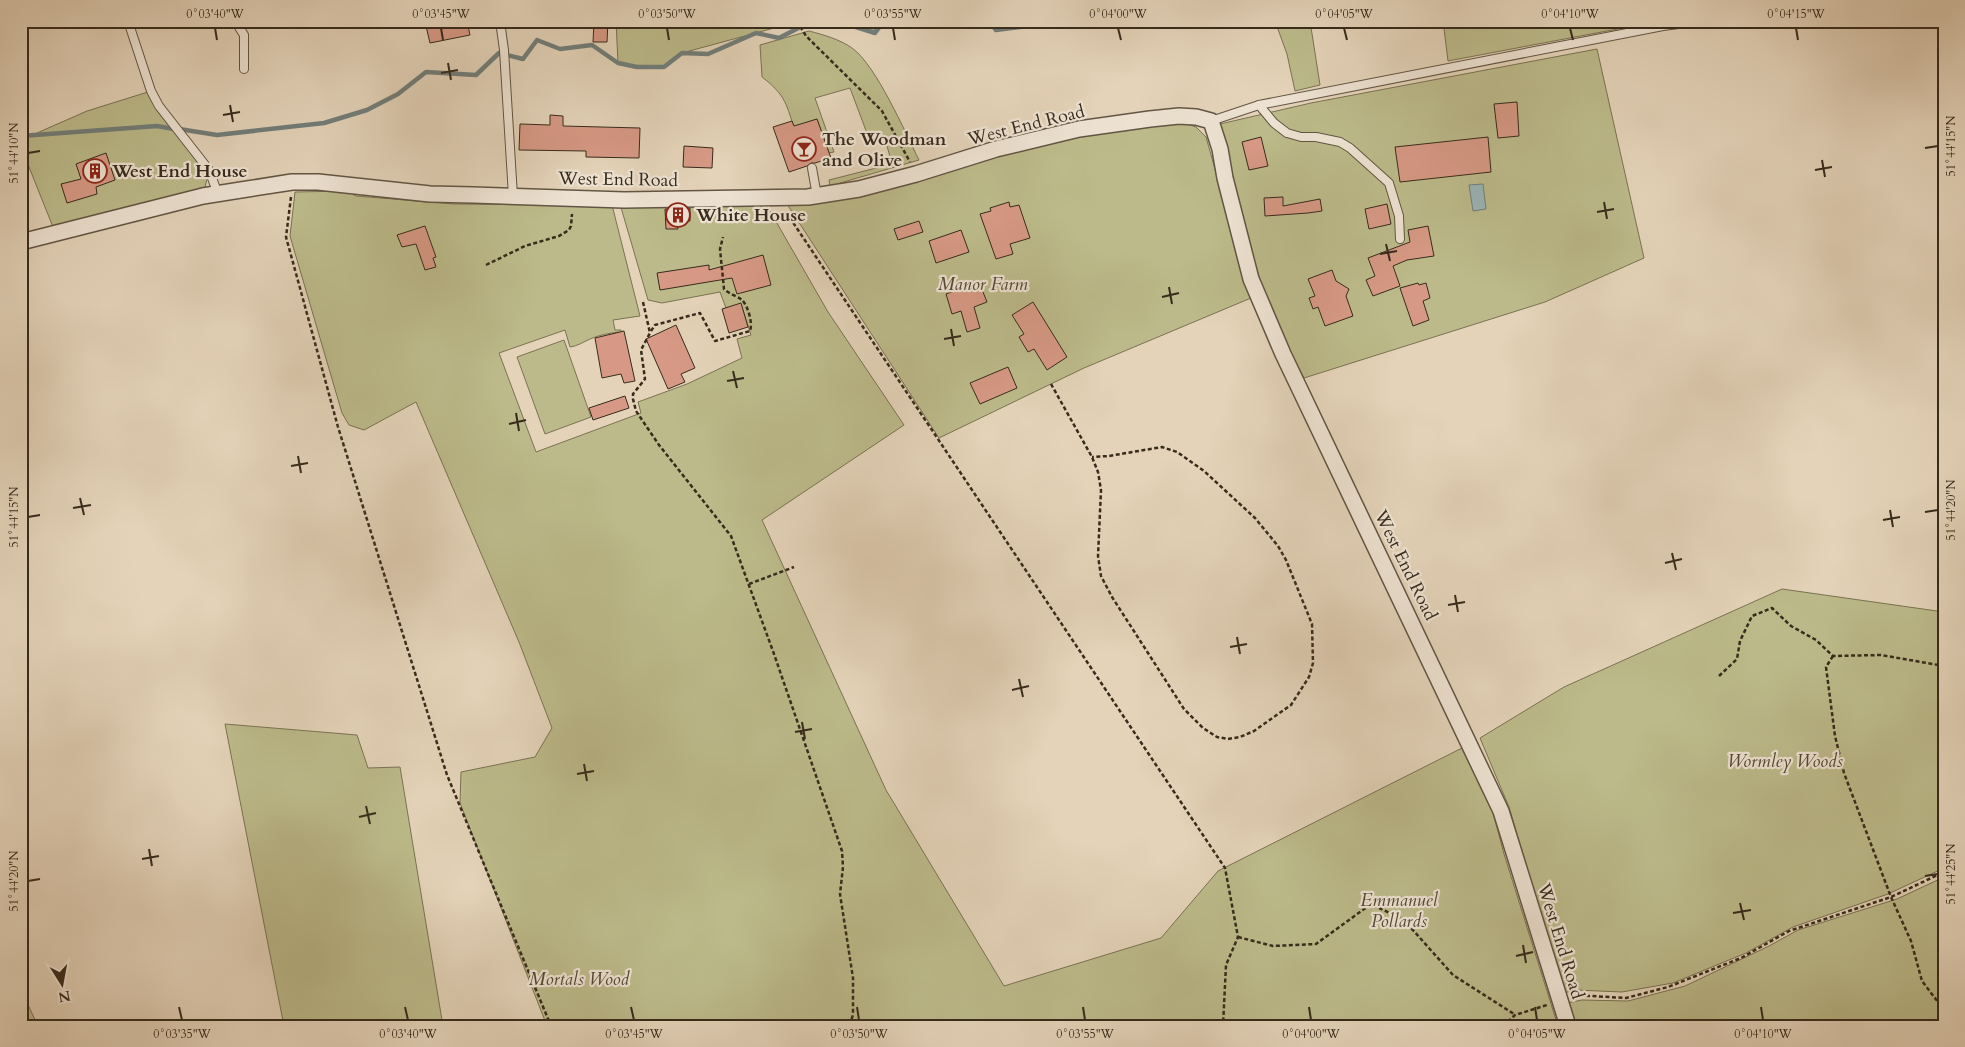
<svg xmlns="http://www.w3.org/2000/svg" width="1965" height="1047" font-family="Cardo,serif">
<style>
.green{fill:#bcba8a;stroke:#7a7253}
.water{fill:#99b6b9;stroke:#727e7a}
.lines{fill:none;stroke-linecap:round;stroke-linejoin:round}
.stream{stroke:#727e7a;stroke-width:4.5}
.building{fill:#d79985;stroke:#372b1c}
.lane-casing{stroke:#625543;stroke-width:10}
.street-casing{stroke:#625543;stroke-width:18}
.path{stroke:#372b1c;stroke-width:2.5;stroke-dasharray:4 2.5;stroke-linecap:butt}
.lane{stroke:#ede2d2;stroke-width:8}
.street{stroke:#ede2d2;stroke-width:15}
.ticks{fill:none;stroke:#372b1c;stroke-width:2}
.labels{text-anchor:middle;stroke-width:4.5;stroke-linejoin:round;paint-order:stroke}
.street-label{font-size:18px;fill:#372b1c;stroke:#ede2d2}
.poi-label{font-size:18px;font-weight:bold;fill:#372b1c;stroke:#ede2d2;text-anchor:start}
.park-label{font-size:18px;font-style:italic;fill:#524832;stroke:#ede2d2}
.neatline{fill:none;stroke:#372b1c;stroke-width:2}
.ticks-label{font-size:12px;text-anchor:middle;fill:#372b1c}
</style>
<rect width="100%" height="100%" fill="#e4d3b9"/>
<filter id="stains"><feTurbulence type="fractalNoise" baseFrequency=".004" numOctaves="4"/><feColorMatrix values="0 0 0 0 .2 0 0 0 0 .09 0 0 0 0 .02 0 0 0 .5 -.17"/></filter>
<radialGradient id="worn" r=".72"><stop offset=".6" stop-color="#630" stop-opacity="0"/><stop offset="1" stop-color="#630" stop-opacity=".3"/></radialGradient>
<g class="green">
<path d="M 616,21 L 800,21 L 682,53 L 664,67 L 637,67 L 618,63 Z"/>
<path d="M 837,21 L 872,21 L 875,33 Z"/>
<path d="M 1275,21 L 1310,21 L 1320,85 L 1295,91 L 1287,54 Z"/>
<path d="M 1443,21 L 1660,21 L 1448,61 Z"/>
<path d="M 809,31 C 824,35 839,39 852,48 C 876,65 905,132 919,160 L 830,186 L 829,180 L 892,164 L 885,139 L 871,144 L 850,88 L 815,98 L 834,152 L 829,153 L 817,119 L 805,123 L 796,133 C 786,105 787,96 762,77 L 760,45 Z"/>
<path d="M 1597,49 L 1644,258 L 1545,302 L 1304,378 C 1294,359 1282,340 1274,320 C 1249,257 1236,190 1220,124 L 1311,103 Z"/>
<path d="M 151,91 L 209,170 L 203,196 L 55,232 L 21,147 L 21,140 L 87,111 Z"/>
<path d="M 1182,122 L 1196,127 L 1206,137 L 1251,298 L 1084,368 L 939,438 L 787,204 L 1075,136 Z"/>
<path d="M 347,191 L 356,196 L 454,204 L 612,205 L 640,316 L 613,320 L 615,330 L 621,330 L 623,339 L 619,332 C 610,333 599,335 590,339 C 583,342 578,346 570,347 L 565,330 L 499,353 L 536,452 L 641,413 L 638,402 L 687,384 L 742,358 L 737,339 L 751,335 L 741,304 L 726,308 L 720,292 L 662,303 L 648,300 L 620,204 L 766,204 L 828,312 L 904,425 L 762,520 L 886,790 L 1004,986 L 1161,938 L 1218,871 L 1462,748 L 1493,813 L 1504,854 L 1558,1026 L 547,1026 L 460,803 L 461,772 L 535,757 L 552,728 L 519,642 L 416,402 L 364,430 L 349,425 L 342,413 L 290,236 L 295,192 Z"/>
<path d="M 564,340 L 591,417 L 545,434 L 517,357 Z"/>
<path d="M 1782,589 L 1944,612 L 1944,868 L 1888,894 L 1793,927 L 1746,953 L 1673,983 L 1622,992 L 1575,990 L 1564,993 L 1509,807 L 1480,738 L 1564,687 Z"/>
<path d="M 225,724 L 357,735 L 368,768 L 400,767 L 443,1026 L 284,1026 Z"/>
<path d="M 1944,877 L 1944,1026 L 1575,1026 L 1567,1003 L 1582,1000 L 1628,1001 L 1685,986 L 1769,946 L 1798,930 L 1897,899 Z"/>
<path d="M 21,990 L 38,1026 L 21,1026 Z"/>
</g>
<path class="water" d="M 1483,184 L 1486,209 L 1473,211 L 1469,185 Z"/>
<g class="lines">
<g class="stream">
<path d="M 837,21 L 875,33 L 884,21"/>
<path d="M 945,21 L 952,23 L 958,21"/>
<path d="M 989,21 L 996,30 L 1069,21"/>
<path d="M 179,129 L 217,135 L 324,123 L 367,110 L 398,94 L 426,72 L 476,75 L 499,53 L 523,59 L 537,40 L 560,49 L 592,45 L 618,63 L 637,67 L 664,67 L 682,53 L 708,54 L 756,33 L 779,38 L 812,21"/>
<path d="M 21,136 L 157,126 L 174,129"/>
</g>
</g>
<g class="building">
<path d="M 459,21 L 467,21 L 470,35 L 430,43 L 426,26 Z"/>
<path d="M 594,21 L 608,21 L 607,42 L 593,42 Z"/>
<path d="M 1517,102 L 1519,136 L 1498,138 L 1494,104 Z"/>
<path d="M 550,115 L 563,116 L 563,126 L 640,128 L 639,158 L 586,157 L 586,151 L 519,150 L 520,124 L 550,125 Z"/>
<path d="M 817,119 L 831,158 L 815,163 L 811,163 L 807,166 L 789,172 L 773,127 L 792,121 L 794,126 Z"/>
<path d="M 1261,137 L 1268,166 L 1249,170 L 1242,142 Z"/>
<path d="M 1488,137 L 1491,172 L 1400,182 L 1395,147 Z"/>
<path d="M 684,146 L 713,148 L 712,168 L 683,167 Z"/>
<path d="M 106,153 L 115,180 L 96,187 L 97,194 L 67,203 L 61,184 L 81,179 L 76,164 Z"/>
<path d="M 1283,197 L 1283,206 L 1320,199 L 1322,211 L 1308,213 L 1265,216 L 1264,198 Z"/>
<path d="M 1009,202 L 1010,207 L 1019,205 L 1030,238 L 1010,244 L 1013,254 L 996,259 L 980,214 L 991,211 L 990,208 Z"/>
<path d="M 1387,204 L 1391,224 L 1369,229 L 1365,209 Z"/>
<path d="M 690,208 L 690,221 L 677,221 L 678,229 L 666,229 L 665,209 Z"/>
<path d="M 919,221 L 923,232 L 898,240 L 894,229 Z"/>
<path d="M 425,226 L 436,257 L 433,258 L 436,267 L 425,270 L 416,244 L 402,247 L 397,235 Z"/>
<path d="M 1428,226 L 1434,256 L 1407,260 L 1393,266 L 1400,286 L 1373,296 L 1366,280 L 1375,276 L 1368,258 L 1410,242 L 1408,230 Z"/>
<path d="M 961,230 L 969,252 L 936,263 L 929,241 Z"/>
<path d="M 763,255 L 771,285 L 737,294 L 732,278 L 660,290 L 657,273 L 709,265 L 709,270 Z"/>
<path d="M 1332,270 L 1336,281 L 1349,289 L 1346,296 L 1353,316 L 1325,326 L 1318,307 L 1313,309 L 1309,298 L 1315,296 L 1308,279 Z"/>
<path d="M 979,282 L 987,302 L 974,307 L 980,328 L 967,332 L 961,311 L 952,314 L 946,294 Z"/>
<path d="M 1418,283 L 1419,285 L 1426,283 L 1430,298 L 1423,301 L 1429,320 L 1413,326 L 1400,288 Z"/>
<path d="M 1033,302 L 1067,357 L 1047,370 L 1034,349 L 1028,352 L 1019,337 L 1024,334 L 1012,315 Z"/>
<path d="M 741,303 L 748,327 L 729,333 L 722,309 Z"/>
<path d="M 676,325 L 695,368 L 681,374 L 685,382 L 668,389 L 646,339 Z"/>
<path d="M 624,331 L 635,381 L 624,383 L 621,374 L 602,378 L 595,338 Z"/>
<path d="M 1008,367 L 1017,388 L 980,404 L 970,383 Z"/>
<path d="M 625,396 L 629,408 L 593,420 L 589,408 Z"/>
</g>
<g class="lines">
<g class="lane-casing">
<g id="lane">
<path d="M 128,21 L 151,91 L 159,106 L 209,170 L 218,194"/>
<path d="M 235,21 L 244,35 L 244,69"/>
<path d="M 500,21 L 504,50 L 513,196"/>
<path d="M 1259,105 L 1274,123 L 1287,133 L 1301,137 L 1316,137 L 1340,142 L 1350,148 L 1389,183 L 1399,216 L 1400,239"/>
<path d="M 1211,121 L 1259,105 L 1663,26 L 1702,21"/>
<path d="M 812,168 L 817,196"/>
</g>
</g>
<g class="street-casing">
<path id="street" d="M 21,242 L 203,196 L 292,182 L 318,182 L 430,194 L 473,195 L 624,200 L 808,197 L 859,189 L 916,174 L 996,149 L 1079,129 L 1150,119 L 1179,116 L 1196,117 L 1211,121 L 1220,149 L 1225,178 L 1251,279 L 1283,354 L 1501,811 L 1568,1026"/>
</g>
<g class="path">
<path d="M 797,21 L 806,36 L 882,111 L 910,162"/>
<path d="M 291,197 L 286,237 L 338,427 L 447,775 L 551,1026"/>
<path d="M 786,212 L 1225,868 L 1238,937 L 1226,965 L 1223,1026"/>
<path d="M 486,265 L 525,246 L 559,236 L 569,230 L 571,226 L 572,214"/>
<path d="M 643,302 L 650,333 L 641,350 L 645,379 L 633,394 L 633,399 L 636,411 L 659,445 L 731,536 L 774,654 L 842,851 L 843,867 L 840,894 L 853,978 L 853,1015 L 849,1026"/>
<path d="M 651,331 L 655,325 L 700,313 L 715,341 L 750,331 C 753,323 748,306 742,300 C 737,296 729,294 724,289 L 720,249 L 723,237"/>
<path d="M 1051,384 L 1092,457 L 1098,472 L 1101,490 L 1098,556 L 1101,576 L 1112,597 L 1184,709 L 1203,728 L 1217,737 L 1228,739 L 1240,737 L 1254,731 L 1291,705 L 1309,677 L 1313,663 L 1312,624 L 1286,560 L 1278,546 L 1255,518 L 1242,506 L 1204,471 L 1177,452 L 1162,447 L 1109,456 L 1092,457"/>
<path d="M 749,584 L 794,567"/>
<path d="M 1833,656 L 1826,667 L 1835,736 L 1844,773 L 1891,897 L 1911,941 L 1922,981 L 1944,1010"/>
<path d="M 1719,676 L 1737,659 L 1740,641 L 1752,616 L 1772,608 L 1791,626 L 1816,640 L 1833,656 L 1881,655 L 1944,666"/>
<path d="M 1238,937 L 1273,946 L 1316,944 L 1371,904 L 1404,920 L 1453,975 L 1514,1014"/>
<path d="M 1573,995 L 1626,998 L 1668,987 L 1741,958 L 1789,931 L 1891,897 L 1944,872"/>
<path d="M 1503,1026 L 1515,1015 L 1547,1005"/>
</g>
<use href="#lane" class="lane"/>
<use href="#street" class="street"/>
</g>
<path class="ticks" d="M 215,28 L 217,40M 441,28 L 443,40M 667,28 L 669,40M 893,28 L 895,40M 1118,28 L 1121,40M 1344,28 L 1347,40M 1570,28 L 1573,40M 1796,28 L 1798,40M 448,63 L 451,80M 441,73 L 458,70M 230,105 L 233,122M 223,115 L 240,112M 1925,148 L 1938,146M 28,153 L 40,151M 1822,160 L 1825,177M 1815,170 L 1832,167M 1604,202 L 1607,219M 1597,212 L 1614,209M 1386,244 L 1390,261M 1380,254 L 1397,251M 1169,287 L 1172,304M 1162,297 L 1179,293M 951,329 L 954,346M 944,339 L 961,336M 733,371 L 737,388M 727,381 L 744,378M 516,413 L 519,431M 509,424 L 526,420M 298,456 L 301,473M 291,466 L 308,463M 80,498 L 84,515M 73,508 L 91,505M 1890,510 L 1893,527M 1925,512 L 1938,510M 28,517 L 40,515M 1883,520 L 1900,517M 1672,553 L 1676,570M 1665,563 L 1682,559M 1455,595 L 1458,612M 1448,605 L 1465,602M 1237,637 L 1240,654M 1230,647 L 1247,644M 1019,679 L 1023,697M 1012,690 L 1029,686M 802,722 L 805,739M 795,732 L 812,729M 584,764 L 587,781M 577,774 L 594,771M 366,806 L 370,824M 359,817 L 376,813M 149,849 L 152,866M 142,859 L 159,856M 1925,876 L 1938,874M 28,881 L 40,879M 1740,903 L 1744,920M 1733,913 L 1751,910M 1523,945 L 1526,963M 1516,956 L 1533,952M 179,1007 L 182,1020M 405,1007 L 408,1020M 631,1007 L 634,1020M 857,1007 L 859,1020M 1083,1007 L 1085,1020M 1309,1007 L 1311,1020M 1535,1007 L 1537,1020M 1761,1007 L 1763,1020"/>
<defs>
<g id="bar-ring" transform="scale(1.25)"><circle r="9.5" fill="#ede2d2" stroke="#8f2418" stroke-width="1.5"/><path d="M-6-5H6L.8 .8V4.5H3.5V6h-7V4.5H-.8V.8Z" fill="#8f2418"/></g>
<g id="building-ring" transform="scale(1.25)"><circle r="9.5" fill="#ede2d2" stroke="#8f2418" stroke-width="1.5"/><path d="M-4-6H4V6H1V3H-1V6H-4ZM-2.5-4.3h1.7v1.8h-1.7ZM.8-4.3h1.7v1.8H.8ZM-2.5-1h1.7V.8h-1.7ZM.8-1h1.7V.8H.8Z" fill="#8f2418"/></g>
</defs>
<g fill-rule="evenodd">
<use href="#bar-ring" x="804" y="149"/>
<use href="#building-ring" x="95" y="171"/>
<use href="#building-ring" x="678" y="215"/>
</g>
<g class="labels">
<g class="street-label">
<text transform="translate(1026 125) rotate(-14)" y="6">West End Road</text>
<text transform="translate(618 179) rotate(1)" y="6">West End Road</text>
<text transform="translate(1406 565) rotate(64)" y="6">West End Road</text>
<text transform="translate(1561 941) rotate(73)" y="6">West End Road</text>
</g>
<g class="poi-label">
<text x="822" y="145">The Woodman<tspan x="822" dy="21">and Olive</tspan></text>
<text x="112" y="177">West End House</text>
<text x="696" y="221">White House</text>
</g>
<g class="park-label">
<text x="983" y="290">Manor Farm</text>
<text x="1785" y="767">Wormley Woods</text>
<text x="1399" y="906">Emmanuel<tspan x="1399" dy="21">Pollards</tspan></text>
<text x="579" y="985">Mortals Wood</text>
</g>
</g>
<rect width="1965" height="1047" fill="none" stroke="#e4d3b9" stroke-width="55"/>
<g transform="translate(62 984) rotate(169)" stroke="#ede2d2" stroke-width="4" paint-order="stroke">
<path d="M0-4L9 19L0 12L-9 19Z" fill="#372b1c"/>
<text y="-8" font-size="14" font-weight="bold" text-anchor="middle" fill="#372b1c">N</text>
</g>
<rect x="28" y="28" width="1910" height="992" class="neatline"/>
<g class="ticks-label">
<text x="215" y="18">0°03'40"W</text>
<text x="441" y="18">0°03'45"W</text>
<text x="667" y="18">0°03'50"W</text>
<text x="893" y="18">0°03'55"W</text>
<text x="1118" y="18">0°04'00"W</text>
<text x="1344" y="18">0°04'05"W</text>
<text x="1570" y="18">0°04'10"W</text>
<text x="1796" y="18">0°04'15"W</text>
<text transform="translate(1951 146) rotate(-90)" y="4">51°44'15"N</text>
<text transform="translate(14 153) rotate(-90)" y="4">51°44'10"N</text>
<text transform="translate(1951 510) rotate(-90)" y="4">51°44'20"N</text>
<text transform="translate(14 517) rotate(-90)" y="4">51°44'15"N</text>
<text transform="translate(1951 874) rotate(-90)" y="4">51°44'25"N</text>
<text transform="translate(14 881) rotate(-90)" y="4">51°44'20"N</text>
<text x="182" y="1038">0°03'35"W</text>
<text x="408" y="1038">0°03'40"W</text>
<text x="634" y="1038">0°03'45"W</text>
<text x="859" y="1038">0°03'50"W</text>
<text x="1085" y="1038">0°03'55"W</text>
<text x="1311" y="1038">0°04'00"W</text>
<text x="1537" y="1038">0°04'05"W</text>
<text x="1763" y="1038">0°04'10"W</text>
</g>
<rect width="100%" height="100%" filter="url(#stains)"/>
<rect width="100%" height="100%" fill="url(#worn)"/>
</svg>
